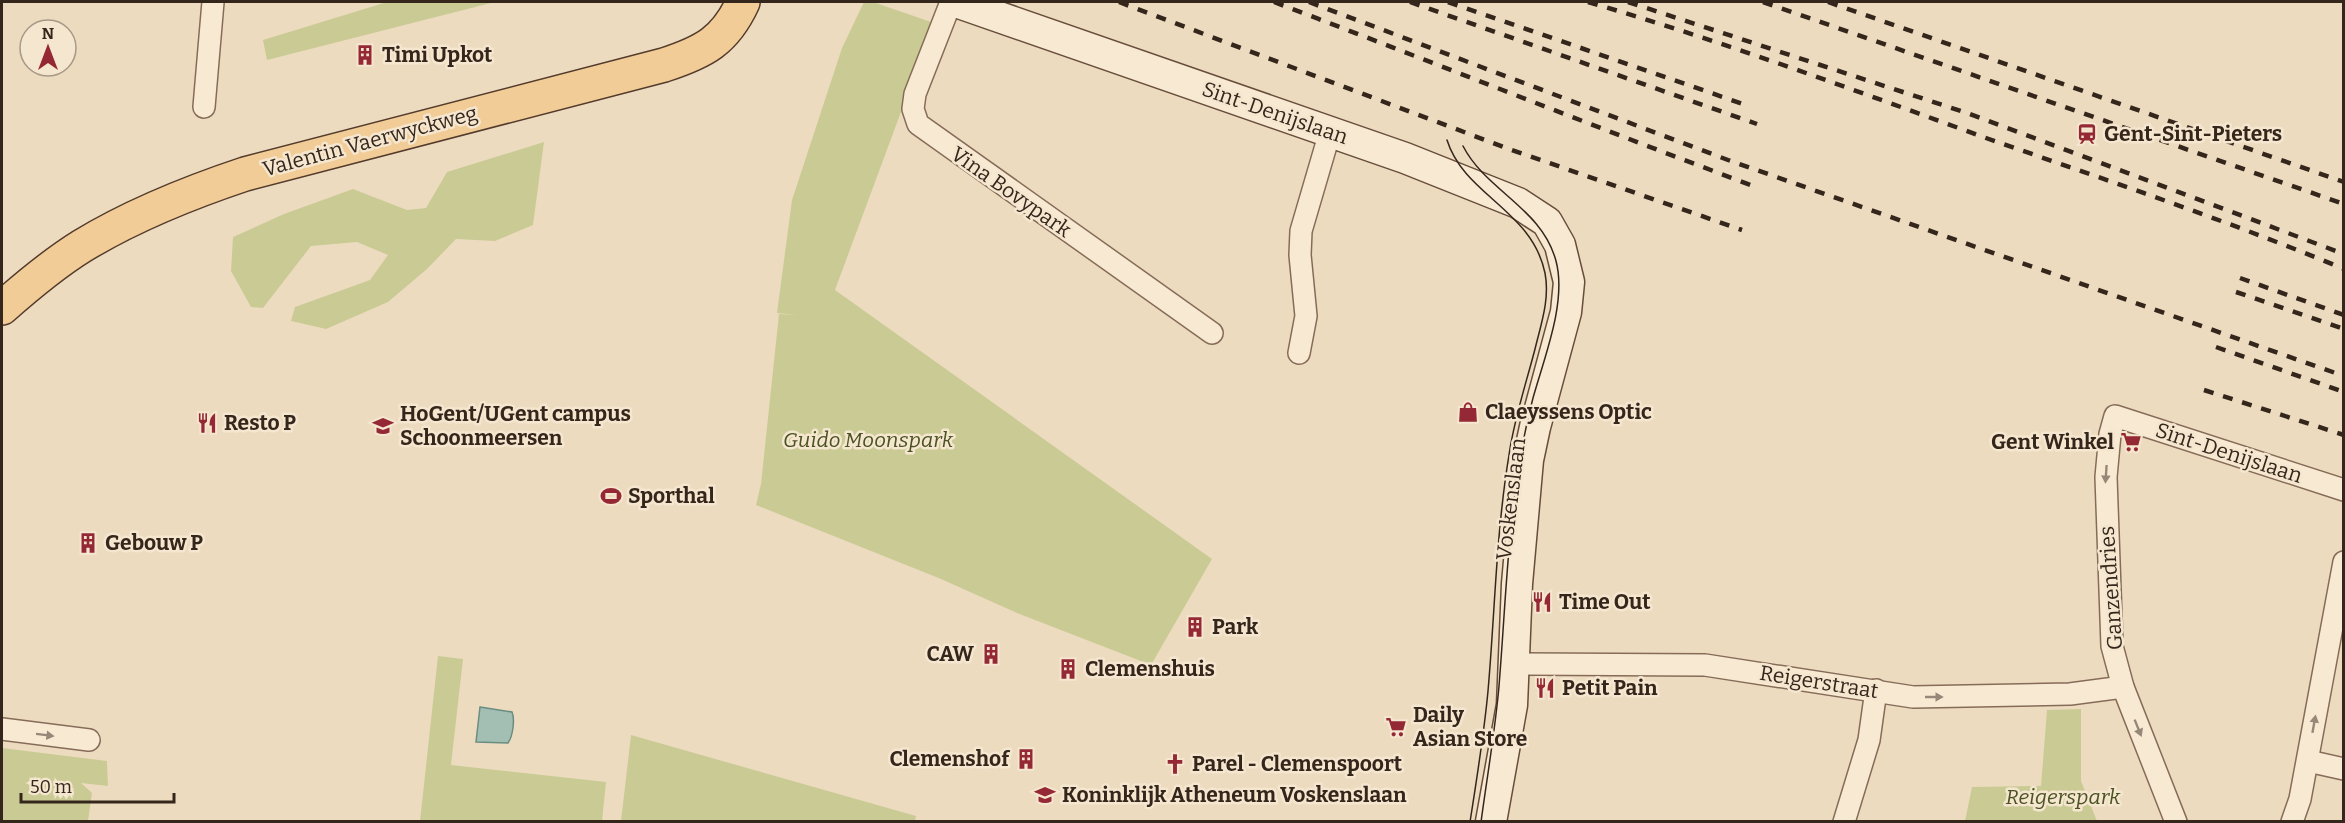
<svg xmlns="http://www.w3.org/2000/svg" width="2345" height="823" font-family="Bitter,serif">
<style>
.green{fill:#cacb94}
.water{fill:#a3bfb4;stroke:#6a8d81;stroke-width:1.5}
.lines{fill:none;stroke-linecap:round;stroke-linejoin:round}
.street-casing{stroke:#866c58;stroke-width:24}
.secondary-casing{stroke:#684d3b;stroke-width:33}
.primary-casing{stroke:#533b2c;stroke-width:36}
.street{stroke:#f8e9d3;stroke-width:21}
.secondary{stroke:#f8e9d3;stroke-width:30}
.primary{stroke:#f1cc97;stroke-width:33}
.tram{stroke:#35261c;stroke-width:1.5}
.rail{stroke:#35261c;stroke-width:4.5;stroke-dasharray:10 10;stroke-linecap:butt}
.oneway{fill:#968878}
.labels{text-anchor:middle;stroke-width:5;stroke-linejoin:round;paint-order:stroke}
.poi-label{font-size:21px;font-weight:bold;fill:#35261c;stroke:#f5e6cf;text-anchor:start}
.street-label{font-size:21px;fill:#35261c;stroke:#f5e6cf}
.park-label{font-size:21px;font-style:italic;fill:#4b5223;stroke:#f5e6cf}
</style>
<rect width="100%" height="100%" fill="#eddbc0"/>
<g class="green">
<path d="M 387,2 L 495,2 L 267,60 L 263,40 Z"/>
<path d="M 864,2 L 873,2 L 934,23 L 835,290 L 1212,559 L 1151,665 L 1017,613 L 941,579 L 756,505 L 761,484 L 779,314 L 797,315 L 777,313 L 792,200 L 842,48 Z"/>
<path d="M 544,142 L 533,225 L 495,241 L 456,239 L 427,269 L 388,302 L 326,329 L 291,321 L 295,307 L 370,280 L 388,255 L 357,242 L 311,246 L 263,308 L 251,307 L 231,271 L 233,237 L 284,214 L 353,189 L 407,210 L 426,208 L 447,172 Z"/>
<path d="M 438,656 L 463,659 L 451,765 L 606,782 L 602,821 L 420,821 Z"/>
<path d="M 2081,709 L 2081,781 L 2097,821 L 1965,821 L 1972,787 L 2041,786 L 2047,710 Z"/>
<path d="M 631,735 L 916,816 L 915,821 L 621,821 Z"/>
<path d="M 2,748 L 107,761 L 108,786 L 81,783 L 92,793 L 88,821 L 2,821 Z"/>
</g>
<path class="water" d="M 480,707 L 512,712 C 515,719 513,736 508,743 L 476,742 Z"/>
<g class="lines">
<g class="street-casing">
<g id="street">
<path d="M 951,2 L 915,94 L 913,109 L 918,124 L 1212,333"/>
<path d="M 204,107 L 213,2"/>
<path d="M 1299,353 L 1306,316 L 1300,255 L 1301,231 L 1330,132"/>
<path d="M 1515,664 L 1705,665 L 1913,697 L 2070,694 L 2123,687"/>
<path d="M 2,729 L 89,740"/>
<path d="M 2308,761 L 2344,769"/>
<path d="M 1844,822 L 1869,740 L 1876,690"/>
<path d="M 2176,822 L 2123,687 L 2112,646 L 2106,477 L 2110,434 L 2115,416 L 2344,490"/>
<path d="M 2292,822 L 2300,799 L 2344,562"/>
</g>
</g>
<g class="secondary-casing">
<path id="secondary" d="M 956,2 L 1405,158 L 1518,203 L 1547,222 L 1560,245 L 1569,282 L 1566,312 L 1535,427 L 1528,460 L 1517,584 L 1512,705 L 1491,822"/>
</g>
<g class="primary-casing">
<path id="primary" d="M 2,308 C 27,286 53,264 82,246 C 133,215 188,193 245,174 L 664,65 C 704,52 725,41 743,2"/>
</g>
<use href="#street" class="street"/>
<use href="#secondary" class="secondary"/>
<use href="#primary" class="primary"/>
<g class="tram">
<path d="M 1447,140 C 1464,195 1532,210 1545,273 C 1550,299 1541,324 1535,349 C 1526,384 1514,419 1509,455 C 1496,533 1495,612 1488,691 C 1484,734 1477,778 1470,822"/>
<path d="M 1463,146 C 1486,191 1542,208 1556,261 C 1567,302 1544,358 1533,398 C 1508,493 1507,589 1499,686 C 1495,732 1487,777 1481,822"/>
</g>
<g class="rail">
<path d="M 1119,2 L 1509,149 L 1742,230"/>
<path d="M 1274,2 C 1435,63 1595,127 1756,187"/>
<path d="M 1309,2 L 1728,160 L 2344,376"/>
<path d="M 1410,2 L 1757,124"/>
<path d="M 1448,2 L 1743,104"/>
<path d="M 1588,2 C 1722,41 1854,90 1986,138 C 2106,180 2226,220 2344,269"/>
<path d="M 1628,2 L 1970,114 L 2344,254"/>
<path d="M 1763,2 L 2344,204"/>
<path d="M 1828,2 L 2344,182"/>
<path d="M 2240,278 L 2344,315"/>
<path d="M 2236,292 L 2344,329"/>
<path d="M 2216,347 L 2344,392"/>
<path d="M 2204,390 L 2344,435"/>
</g>
</g>
<defs><path id="oneway-solid" d="M-6-.8H1V-3.2L6.5 0L1 3.2V.8H-6Z" transform="scale(1.5)"/></defs>
<g class="oneway">
<use href="#oneway-solid" transform="translate(2106 474) rotate(94)"/>
<use href="#oneway-solid" transform="translate(1934 697)"/>
<use href="#oneway-solid" transform="translate(2314 724) rotate(-80)"/>
<use href="#oneway-solid" transform="translate(2138 728) rotate(68)"/>
<use href="#oneway-solid" transform="translate(45 735) rotate(7)"/>
</g>
<defs>
<g id="building-bare" transform="scale(1.62)"><path d="M-4-6H4V6H1V3H-1V6H-4ZM-2.5-4.3h1.7v1.8h-1.7ZM.8-4.3h1.7v1.8H.8ZM-2.5-1h1.7V.8h-1.7ZM.8-1h1.7V.8H.8Z" fill="#942834" stroke="#f5e6cf" stroke-width="2.5" paint-order="stroke"/></g>
<g id="station-bare" transform="scale(1.62)"><path d="M-3-6H3Q5-6 5-4V2Q5 4 3 4L4.5 6H3L1.5 4h-3L-3 6H-4.5L-3 4Q-5 4-5 2V-4Q-5-6-3-6ZM-3.5-4v3h7v-3ZM-3.5 1v1.5H-2V1ZM2 1v1.5H3.5V1Z" fill="#942834" stroke="#f5e6cf" stroke-width="2.5" paint-order="stroke"/></g>
<g id="shop-bare" transform="scale(1.62)"><path d="M-5-2.5h2.3a2.7 3.5 0 0 1 5.4 0H5L5.5 6h-11ZM-1.5-2.5h3a1.5 2.3 0 0 0-3 0Z" fill="#942834" stroke="#f5e6cf" stroke-width="2.5" paint-order="stroke"/></g>
<g id="restaurant-bare" transform="scale(1.62)"><path d="M-5-6h1v4h1v-4h1v4h1v-4h1v5L-1.5 .5V6h-2V.5L-5-1ZM5-6V6H3V1.5H1.5Q1.5-4 5-6Z" fill="#942834" stroke="#f5e6cf" stroke-width="2.5" paint-order="stroke"/></g>
<g id="university-bare" transform="scale(1.62)"><path d="M0-5L7-2L0 1L-7-2ZM-4 1L0 2.5L4 1V4Q0 6-4 4Z" fill="#942834" stroke="#f5e6cf" stroke-width="2.5" paint-order="stroke"/></g>
<g id="supermarket-bare" transform="scale(1.62)"><path d="M-6-5.5h2.5l.6 2H6L4.5 2H-2.5L-4.4-4H-6ZM-1.5 3.2a1.3 1.3 0 1 0 .1 0ZM3 3.2a1.3 1.3 0 1 0 .1 0Z" fill="#942834" stroke="#f5e6cf" stroke-width="2.5" paint-order="stroke"/></g>
<g id="stadium-bare" transform="scale(1.62)"><path d="M0-5a6.5 5 0 1 0 0 10a6.5 5 0 1 0 0-10ZM-3.5-1.8h7v3.6h-7Z" fill="#942834" stroke="#f5e6cf" stroke-width="2.5" paint-order="stroke"/></g>
<g id="church-bare" transform="scale(1.62)"><path d="M-1.2-6h2.4v3.5h3.3v2.4h-3.3V6h-2.4V-.1h-3.3v-2.4h3.3Z" fill="#942834" stroke="#f5e6cf" stroke-width="2.5" paint-order="stroke"/></g>
<g id="school-bare" transform="scale(1.62)"><path d="M0-5L7-2L0 1L-7-2ZM-4 1L0 2.5L4 1V4Q0 6-4 4Z" fill="#942834" stroke="#f5e6cf" stroke-width="2.5" paint-order="stroke"/></g>
</defs>
<g fill-rule="evenodd">
<use href="#building-bare" x="365" y="55"/>
<use href="#station-bare" x="2087" y="134"/>
<use href="#shop-bare" x="1468" y="412"/>
<use href="#restaurant-bare" x="207" y="423"/>
<use href="#university-bare" x="383" y="426"/>
<use href="#supermarket-bare" x="2131" y="442"/>
<use href="#stadium-bare" x="611" y="496"/>
<use href="#building-bare" x="88" y="543"/>
<use href="#restaurant-bare" x="1542" y="602"/>
<use href="#building-bare" x="1195" y="627"/>
<use href="#building-bare" x="991" y="654"/>
<use href="#building-bare" x="1068" y="669"/>
<use href="#restaurant-bare" x="1545" y="688"/>
<use href="#supermarket-bare" x="1396" y="727"/>
<use href="#building-bare" x="1026" y="759"/>
<use href="#church-bare" x="1175" y="764"/>
<use href="#school-bare" x="1045" y="795"/>
</g>
<g class="labels">
<g class="poi-label">
<text x="382" y="62">Timi Upkot</text>
<text x="2104" y="141">Gent-Sint-Pieters</text>
<text x="1485" y="419">Claeyssens Optic</text>
<text x="400" y="421">HoGent/UGent campus<tspan x="400" dy="24">Schoonmeersen</tspan></text>
<text x="224" y="430">Resto P</text>
<text x="2114" y="449" text-anchor="end">Gent Winkel</text>
<text x="628" y="503">Sporthal</text>
<text x="105" y="550">Gebouw P</text>
<text x="1559" y="609">Time Out</text>
<text x="1212" y="634">Park</text>
<text x="974" y="661" text-anchor="end">CAW</text>
<text x="1085" y="676">Clemenshuis</text>
<text x="1562" y="695">Petit Pain</text>
<text x="1413" y="722">Daily<tspan x="1413" dy="24">Asian Store</tspan></text>
<text x="1009" y="766" text-anchor="end">Clemenshof</text>
<text x="1192" y="771">Parel - Clemenspoort</text>
<text x="1062" y="802">Koninklijk Atheneum Voskenslaan</text>
</g>
<g class="street-label">
<text transform="translate(1275 113) rotate(19)" y="7">Sint-Denijslaan</text>
<text transform="translate(370 141) rotate(-15)" y="7">Valentin Vaerwyckweg</text>
<text transform="translate(1011 192) rotate(35)" y="7">Vina Bovypark</text>
<text transform="translate(2229 453) rotate(18)" y="7">Sint-Denijslaan</text>
<text transform="translate(1511 499) rotate(-83)" y="7">Voskenslaan</text>
<text transform="translate(2111 588) rotate(-94)" y="7">Ganzendries</text>
<text transform="translate(1819 682) rotate(9)" y="7">Reigerstraat</text>
</g>
<g class="park-label">
<text x="868" y="447">Guido Moonspark</text>
<text x="2063" y="804">Reigerspark</text>
</g>
</g>
<rect width="2345" height="823" fill="none" stroke="#35261c" stroke-width="6"/>
<g transform="translate(48 48)"><circle r="28" fill="#f5e6cf" stroke="#a89987" stroke-width="1.5"/>
<path d="M0-4.5L10 22L0 15L-10 22Z" fill="#942834"/>
<text y="-9" font-size="16" font-weight="bold" text-anchor="middle" fill="#35261c">N</text>
</g>
<path d="M21 793v9h153v-9" fill="none" stroke="#35261c" stroke-width="3"/>
<text x="30" y="793" font-size="18" fill="#35261c" stroke="#f5e6cf" stroke-width="4.5" paint-order="stroke">50 m</text>
</svg>
